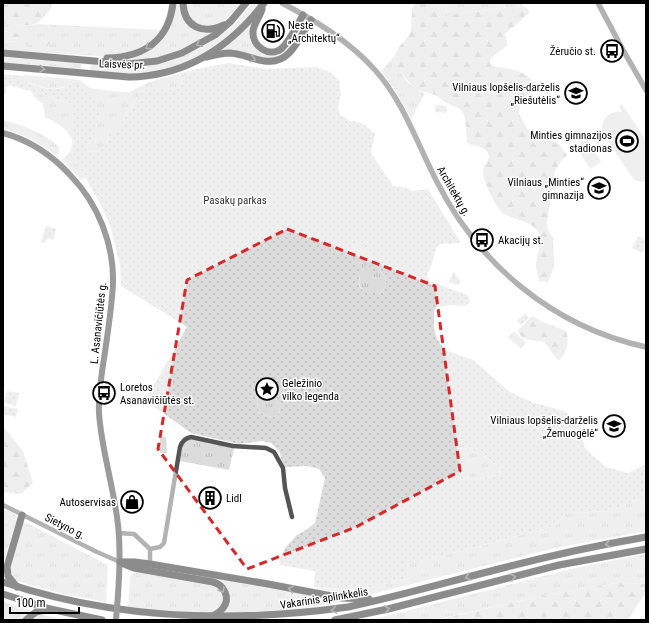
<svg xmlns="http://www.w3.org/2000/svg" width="649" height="623" font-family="'Roboto Condensed',sans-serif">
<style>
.grass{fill:url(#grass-tufts)}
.forest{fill:url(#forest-firs)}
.park{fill:url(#park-dots);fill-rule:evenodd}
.pitch{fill:#dcdcdc}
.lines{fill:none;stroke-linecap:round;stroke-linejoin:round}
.primary-casing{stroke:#dbdbdb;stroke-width:8}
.trunk-casing{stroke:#dbdbdb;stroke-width:8}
.minor{stroke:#555;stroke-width:4.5}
.tertiary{stroke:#555;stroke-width:5.5}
.secondary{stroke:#222;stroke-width:6}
.primary{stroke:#000;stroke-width:7}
.trunk{stroke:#000;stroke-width:7}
.secondary-bridge{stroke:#222;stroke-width:6}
.oneway{stroke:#595959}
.marked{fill:none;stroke:#d62828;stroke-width:3;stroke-dasharray:8 5;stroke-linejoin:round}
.labels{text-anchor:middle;stroke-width:3;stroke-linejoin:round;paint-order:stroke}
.poi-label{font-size:11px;fill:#000;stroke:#fff;text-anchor:end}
.street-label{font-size:11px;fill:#000;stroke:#fff}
.park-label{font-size:11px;fill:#333;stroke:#fff}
</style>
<defs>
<pattern id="grass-tufts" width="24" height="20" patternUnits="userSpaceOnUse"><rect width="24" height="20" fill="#dcdcdc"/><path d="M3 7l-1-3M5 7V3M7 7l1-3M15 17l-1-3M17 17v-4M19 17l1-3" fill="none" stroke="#bbb"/></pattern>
<pattern id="forest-firs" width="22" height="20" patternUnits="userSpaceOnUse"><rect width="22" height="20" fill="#dcdcdc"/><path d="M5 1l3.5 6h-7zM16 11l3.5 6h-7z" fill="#bbb"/></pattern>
<pattern id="park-dots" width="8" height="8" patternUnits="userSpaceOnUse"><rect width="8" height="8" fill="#dcdcdc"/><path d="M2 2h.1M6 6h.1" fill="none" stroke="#bbb" stroke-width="1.8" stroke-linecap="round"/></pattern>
</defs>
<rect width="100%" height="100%" fill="#fff"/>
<g class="grass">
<path d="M 40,3 L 52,3 L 50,10 L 42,19 L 43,13 Z"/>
<path d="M 176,3 L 179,3 C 179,22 194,32 211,33 C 185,49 158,61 127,60 C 158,49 170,36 176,3 Z"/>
<path d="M 185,3 L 241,3 C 235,10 229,18 221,23 C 211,29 194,27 188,15 C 186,12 186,7 185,3 Z"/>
<path d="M 252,3 L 260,3 C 255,11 249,17 242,24 C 209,59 160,78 112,73 C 105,72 97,72 91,70 L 90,67 L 94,64 C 110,66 127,68 143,67 C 169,65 202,49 222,34 C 234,26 243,14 252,3 Z"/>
<path d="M 444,3 L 525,3 L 522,5 L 482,11 L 458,13 L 443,18 L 439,16 C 438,9 438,7 444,3 Z"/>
<path d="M 3,23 L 29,26 L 37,24 L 162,30 C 148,51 123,57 99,56 L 3,50 L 3,41 L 18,42 L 26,35 L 3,31 Z"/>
<path d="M 250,25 C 249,44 253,48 270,54 L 300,26 L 303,28 L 285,53 L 270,59 L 222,50 L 236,39 Z"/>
<path d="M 3,56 L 79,63 L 82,65 L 81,69 L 79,69 L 3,62 Z"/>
<path d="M 394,57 C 396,67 406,83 416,89 C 418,91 422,92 425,93 L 411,119 L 397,93 L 381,71 Z"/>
<path d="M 196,69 L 185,76 L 181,85 L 176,89 L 166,90 L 151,87 L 143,91 L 101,150 C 96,152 93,152 87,150 L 86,146 L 90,142 L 81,84 L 54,89 L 46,88 L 20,80 L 3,77 L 3,74 L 21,76 L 24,75 L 80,80 L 88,87 L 95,89 L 122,92 L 130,92 L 149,82 Z"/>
<path d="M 31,91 L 61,100 L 70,105 L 73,114 L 74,157 L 86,177 L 81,180 L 62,160 C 65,157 69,154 71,150 C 78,133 56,123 45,117 L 43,104 L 35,98 Z"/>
<path d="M 3,120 C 22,125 44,133 59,147 L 59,154 L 56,155 L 30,138 L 3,128 Z"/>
<path d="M 361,242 L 386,279 C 386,286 385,289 380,293 C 370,294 355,291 360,277 L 351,251 L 354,247 Z"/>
<path d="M 272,385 L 280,410 L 279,414 C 273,420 266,416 259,412 C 255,400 257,387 272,385 Z"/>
<path d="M 190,439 L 234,448 L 229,470 L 180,461 L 183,442 Z"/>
<path d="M 459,442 C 469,448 495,462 501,469 L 500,474 L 474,480 L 471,480 L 466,477 L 461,456 L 451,450 L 451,447 Z"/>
<path d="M 646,497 L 646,531 L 560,547 L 360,597 L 352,597 L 317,591 L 317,588 L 357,590 L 406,579 L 405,562 L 419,562 L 555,526 L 559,522 L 563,515 L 569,513 L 611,511 L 618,507 Z"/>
<path d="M 3,508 L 15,514 L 17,520 L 3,563 Z"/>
<path d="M 25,522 L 108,565 L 106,602 L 59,593 L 14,580 L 10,573 L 10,568 L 22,525 Z"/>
<path d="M 646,554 L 646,584 L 616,583 L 538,597 L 433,620 L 370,620 L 571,569 Z"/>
<path d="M 136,572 L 213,585 C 224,592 229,608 212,612 C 209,613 205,613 202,613 L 128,608 L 130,577 L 131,574 Z"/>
<path d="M 219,579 L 341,601 L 342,602 L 289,610 L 222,614 L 228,605 Z"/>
<path d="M 3,601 L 32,611 L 23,620 L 3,620 Z"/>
<path d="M 39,614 L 65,620 L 30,620 Z"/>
</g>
<g class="forest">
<path d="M 3,3 L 40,3 C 43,7 43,11 43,15 C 40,31 14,24 3,23 Z"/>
<path d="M 415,3 L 444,3 C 438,7 438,9 439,16 L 443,18 L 458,13 L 482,11 L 522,5 L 529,10 L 529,13 L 505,34 L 508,45 L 490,59 L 490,63 L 492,66 C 506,68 533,70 535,89 L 523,99 L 520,103 L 519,114 L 528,130 L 540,137 L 559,144 L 567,155 L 561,161 L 555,171 L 547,223 L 548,230 L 554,239 C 552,245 554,249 554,256 C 555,265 552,274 548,282 L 539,281 C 538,276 536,271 536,266 C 536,255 544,243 538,232 C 530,219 514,221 503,213 C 497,209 482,180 483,172 C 483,167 486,162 489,158 L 488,153 L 483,148 L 469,144 L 467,141 L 465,118 L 463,113 L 460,109 L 443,101 L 438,96 L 415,89 L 397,68 L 394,57 L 398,48 L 407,38 L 411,31 L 412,9 Z"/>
<path d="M 3,31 L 26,35 L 18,42 L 3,41 Z"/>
<path d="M 32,37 L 41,37 L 50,41 L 50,43 L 47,46 L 26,44 Z"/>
<path d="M 532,316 L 543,322 L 566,331 C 570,340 567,352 560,360 L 558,360 L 544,342 C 535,339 521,343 518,330 Z"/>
<path d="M 3,426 L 23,451 L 33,483 L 21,494 L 3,492 Z"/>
<path d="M 616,583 L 646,584 L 646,593 L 627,620 L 436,620 L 538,597 Z"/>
</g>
<g class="park">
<path d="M 229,63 L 266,69 L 316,67 L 330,72 L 339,80 L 341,94 L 338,107 L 340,115 L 350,121 L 359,122 L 366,126 L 375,134 L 371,153 L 393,186 L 405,187 L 412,191 L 428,189 L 461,243 L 440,244 L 436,248 L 432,264 L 427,275 L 429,281 L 468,295 L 470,300 L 469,304 L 464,306 L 452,305 L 436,307 L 434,311 L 434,329 L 437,339 L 445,350 L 473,360 L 510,392 L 532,402 L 564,411 L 579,423 L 585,449 L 606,467 L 628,473 L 646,464 L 646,497 L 618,507 L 611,511 L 569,513 L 563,515 L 559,522 L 555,526 L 419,562 L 406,562 L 406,579 L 357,590 L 314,587 L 315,571 L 280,565 L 279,560 L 286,547 L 297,535 L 306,530 L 315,523 L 325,478 L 319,469 L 308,466 L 284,467 L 279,451 L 271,443 L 262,441 L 239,444 L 191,433 L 145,400 L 145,396 L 150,392 L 187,327 L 121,286 L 120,265 L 111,228 L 103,209 L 74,157 L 73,114 L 70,105 L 61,100 L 9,85 L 5,87 L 7,92 L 5,94 L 3,95 L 3,77 C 9,78 16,78 21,80 C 32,83 43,90 54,89 C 63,89 73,83 82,84 C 86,85 89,88 91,92 C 104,108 100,131 86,146 L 87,150 C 93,152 96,152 101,150 L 143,91 L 151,87 L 166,90 L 176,89 L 181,85 L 185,76 L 196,69 ZM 361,242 L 386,279 C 386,286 385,289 380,293 C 371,293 357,292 359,281 C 359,277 361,275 360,271 C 358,264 354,257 351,251 L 354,247 ZM 272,385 L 280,410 L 279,414 C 273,420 266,416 259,412 C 255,400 257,387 272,385 ZM 459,442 C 469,448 495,462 501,469 L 500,474 L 474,480 L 471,480 L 466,477 L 464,467 L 466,461 L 461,456 L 451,450 L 451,447 Z"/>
<path d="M 435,105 L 447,106 L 446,113 L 435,112 Z"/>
<path d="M 46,226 L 56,229 L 53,240 L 47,238 L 45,243 L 41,242 Z"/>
<path d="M 639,236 L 646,240 L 644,246 L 645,247 L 642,253 L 632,248 Z"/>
<path d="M 370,262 L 378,270 L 373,275 L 364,267 Z"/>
<path d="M 453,272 L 461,281 L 458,285 L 449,282 Z"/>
<path d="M 525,313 L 529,318 L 521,325 L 517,321 Z"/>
<path d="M 7,391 L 19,393 L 16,406 L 4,403 Z"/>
<path d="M 3,406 L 18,409 L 16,417 L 3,414 Z"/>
</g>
<g class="pitch">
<path d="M 622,104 L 646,141 L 646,182 L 636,181 L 631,176 L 602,132 C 601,119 609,110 622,112 L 619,106 Z"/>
<path d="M 588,139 L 601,162 L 590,169 L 576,146 Z"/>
<path d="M 514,331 L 526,343 L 521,349 L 508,337 Z"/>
<path d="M 160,437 L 166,437 L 167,453 L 160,453 Z"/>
</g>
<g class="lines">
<g class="primary-casing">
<g id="primary">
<path d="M 183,3 C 184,27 203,35 224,25"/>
<path d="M 262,9 C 260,17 253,24 253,32 C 252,46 269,58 281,49 C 289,42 298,24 303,15"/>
<path d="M 3,53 L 128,64 L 157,61 L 182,53 L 215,35 L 231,21 L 246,3"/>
<path d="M 206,57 C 214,55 222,53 230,53 C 250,54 271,71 289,53 C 298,44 304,30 311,20"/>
<path d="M 107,58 C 143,57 169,41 173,3"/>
<path d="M 3,66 L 129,77 C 186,76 230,47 264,3"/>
</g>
</g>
<g class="trunk-casing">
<g id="trunk">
<path d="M 120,562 L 134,562 L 150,564 L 268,584 L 342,598 L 369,599"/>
<path d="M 124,564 L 134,568 L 213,582 C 224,585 231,598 223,608 C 220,613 214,615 209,618"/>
<path d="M 3,582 C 113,619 233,623 348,607 C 401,596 454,580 507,567 C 553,555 599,545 646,537"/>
<path d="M 17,587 L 8,576 L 7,567 L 22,515"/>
<path d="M 3,594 L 50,609 L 102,620"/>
<path d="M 26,620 L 36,612 L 49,609"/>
<path d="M 335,620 L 388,609 L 559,565 L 646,549"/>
</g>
</g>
<g class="minor">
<path d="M 3,505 L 97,552 L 120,562"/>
<path d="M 118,533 L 134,534 L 150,549 L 150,564"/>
<path d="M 150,549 L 160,547 L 164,543 L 180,447 C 182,441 185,438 191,437 L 233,446 L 266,448 L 274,452 L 283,468 L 285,488 L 292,517"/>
</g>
<g class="tertiary">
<path d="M 282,3 C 316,21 349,41 375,70 C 403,101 417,143 436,180 C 478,264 553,327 646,347"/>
<path d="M 598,3 L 623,50 L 646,90"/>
</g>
<path class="secondary" d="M 3,133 C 29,140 53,156 71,176 C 98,204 114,244 113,283 C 112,306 108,330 105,352 C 102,372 98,393 99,413 C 101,444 110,474 115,505 C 121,535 120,565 118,595"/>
<use href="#primary" class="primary"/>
<use href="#trunk" class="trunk"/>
<path class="secondary-bridge" d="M 116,620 L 118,595"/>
</g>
<defs><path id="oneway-chevron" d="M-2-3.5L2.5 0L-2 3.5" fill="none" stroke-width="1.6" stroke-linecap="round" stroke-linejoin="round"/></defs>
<g class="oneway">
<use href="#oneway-chevron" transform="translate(199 44) rotate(151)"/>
<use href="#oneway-chevron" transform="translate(148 47) rotate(146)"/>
<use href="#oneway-chevron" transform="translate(253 59) rotate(15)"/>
<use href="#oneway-chevron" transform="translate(42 69) rotate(5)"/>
<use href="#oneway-chevron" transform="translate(608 544) rotate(170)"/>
<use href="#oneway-chevron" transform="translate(468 577) rotate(165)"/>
<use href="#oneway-chevron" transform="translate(513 577) rotate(-14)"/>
<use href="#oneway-chevron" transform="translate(291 589) rotate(-169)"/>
<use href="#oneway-chevron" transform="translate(222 590) rotate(58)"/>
<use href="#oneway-chevron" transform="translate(387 609) rotate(-13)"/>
<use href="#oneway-chevron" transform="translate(334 610) rotate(170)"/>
</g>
<path d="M0 0H649V623H0ZM 287,229 L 435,286 L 460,471 L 356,527 L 247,569 L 158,449 L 187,280 Z" fill="#fff" fill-opacity=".55" fill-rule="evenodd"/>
<path class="marked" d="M 287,229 L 435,286 L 460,471 L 356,527 L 247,569 L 158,449 L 187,280 Z"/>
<defs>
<g id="fuel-ring" transform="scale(1.15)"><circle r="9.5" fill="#fff" stroke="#000" stroke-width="1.5"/><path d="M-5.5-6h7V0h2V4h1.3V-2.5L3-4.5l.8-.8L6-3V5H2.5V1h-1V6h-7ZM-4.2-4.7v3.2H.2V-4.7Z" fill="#000"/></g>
<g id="bus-ring" transform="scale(1.15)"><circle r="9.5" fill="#fff" stroke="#000" stroke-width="1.5"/><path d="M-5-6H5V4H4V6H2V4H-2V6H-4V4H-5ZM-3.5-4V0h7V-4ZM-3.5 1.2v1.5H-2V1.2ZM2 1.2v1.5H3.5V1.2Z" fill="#000"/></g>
<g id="school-ring" transform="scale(1.15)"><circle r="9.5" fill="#fff" stroke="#000" stroke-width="1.5"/><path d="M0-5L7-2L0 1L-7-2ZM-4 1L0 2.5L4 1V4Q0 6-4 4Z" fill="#000"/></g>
<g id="stadium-ring" transform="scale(1.15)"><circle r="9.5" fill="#fff" stroke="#000" stroke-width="1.5"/><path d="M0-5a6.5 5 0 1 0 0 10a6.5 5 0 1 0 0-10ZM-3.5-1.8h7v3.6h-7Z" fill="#000"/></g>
<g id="sight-ring" transform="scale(1.15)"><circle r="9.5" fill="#fff" stroke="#000" stroke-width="1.5"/><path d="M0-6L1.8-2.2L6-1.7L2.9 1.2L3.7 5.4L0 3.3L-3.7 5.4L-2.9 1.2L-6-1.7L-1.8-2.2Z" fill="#000"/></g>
<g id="building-ring" transform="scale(1.15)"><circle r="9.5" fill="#fff" stroke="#000" stroke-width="1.5"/><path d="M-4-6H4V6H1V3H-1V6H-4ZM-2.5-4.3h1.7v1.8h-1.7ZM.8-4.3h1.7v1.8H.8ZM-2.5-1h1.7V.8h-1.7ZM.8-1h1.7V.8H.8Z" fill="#000"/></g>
<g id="shop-ring" transform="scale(1.15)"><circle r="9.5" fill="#fff" stroke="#000" stroke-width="1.5"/><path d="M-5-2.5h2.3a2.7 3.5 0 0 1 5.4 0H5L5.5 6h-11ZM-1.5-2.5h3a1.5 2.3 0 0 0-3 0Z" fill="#000"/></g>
</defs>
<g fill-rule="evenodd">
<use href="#fuel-ring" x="273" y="31"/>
<use href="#bus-ring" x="612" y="51"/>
<use href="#school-ring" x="576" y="93"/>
<use href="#stadium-ring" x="627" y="141"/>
<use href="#school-ring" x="599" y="188"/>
<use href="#bus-ring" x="482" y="240"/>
<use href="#sight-ring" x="267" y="389"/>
<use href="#bus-ring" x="104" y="393"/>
<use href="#school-ring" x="614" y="426"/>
<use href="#building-ring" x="210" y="498"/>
<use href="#shop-ring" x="132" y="502"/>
</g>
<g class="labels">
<g class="poi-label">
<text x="288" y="29" text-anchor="start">Neste<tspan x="288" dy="13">„Architektų“</tspan></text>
<text x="596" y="55">Žėručio st.</text>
<text x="560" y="91">Vilniaus lopšelis-darželis<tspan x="560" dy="13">„Riešutėlis“</tspan></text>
<text x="612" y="139">Minties gimnazijos<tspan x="612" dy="13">stadionas</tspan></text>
<text x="584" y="186">Vilniaus „Minties“<tspan x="584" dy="13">gimnazija</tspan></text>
<text x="498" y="244" text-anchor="start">Akacijų st.</text>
<text x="282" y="387" text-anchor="start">Geležinio<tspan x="282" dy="13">vilko legenda</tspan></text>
<text x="120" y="391" text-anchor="start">Loretos<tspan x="120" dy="13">Asanavičiūtės st.</tspan></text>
<text x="598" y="424">Vilniaus lopšelis-darželis<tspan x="598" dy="13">„Žemuogėlė“</tspan></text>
<text x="226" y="502" text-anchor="start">Lidl</text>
<text x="116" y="506">Autoservisas</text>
</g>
<g class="street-label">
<text transform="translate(122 64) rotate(2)" y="4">Laisvės pr.</text>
<text transform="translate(454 191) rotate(60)" y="4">Architektų g.</text>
<text transform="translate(98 323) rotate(-84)" y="4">L. Asanavičiūtės g.</text>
<text transform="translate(65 526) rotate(27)" y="4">Sietyno g.</text>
<text transform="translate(324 598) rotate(-9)" y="4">Vakarinis aplinkkelis</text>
</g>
<g class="park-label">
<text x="235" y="204">Pasakų parkas</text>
</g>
</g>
<rect width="649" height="623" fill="none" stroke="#000000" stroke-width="8"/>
<path d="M10 607v6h69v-6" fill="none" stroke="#000000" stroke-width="2"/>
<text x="16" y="607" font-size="12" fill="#000000" stroke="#ffffff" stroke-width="3" paint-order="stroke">100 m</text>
</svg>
